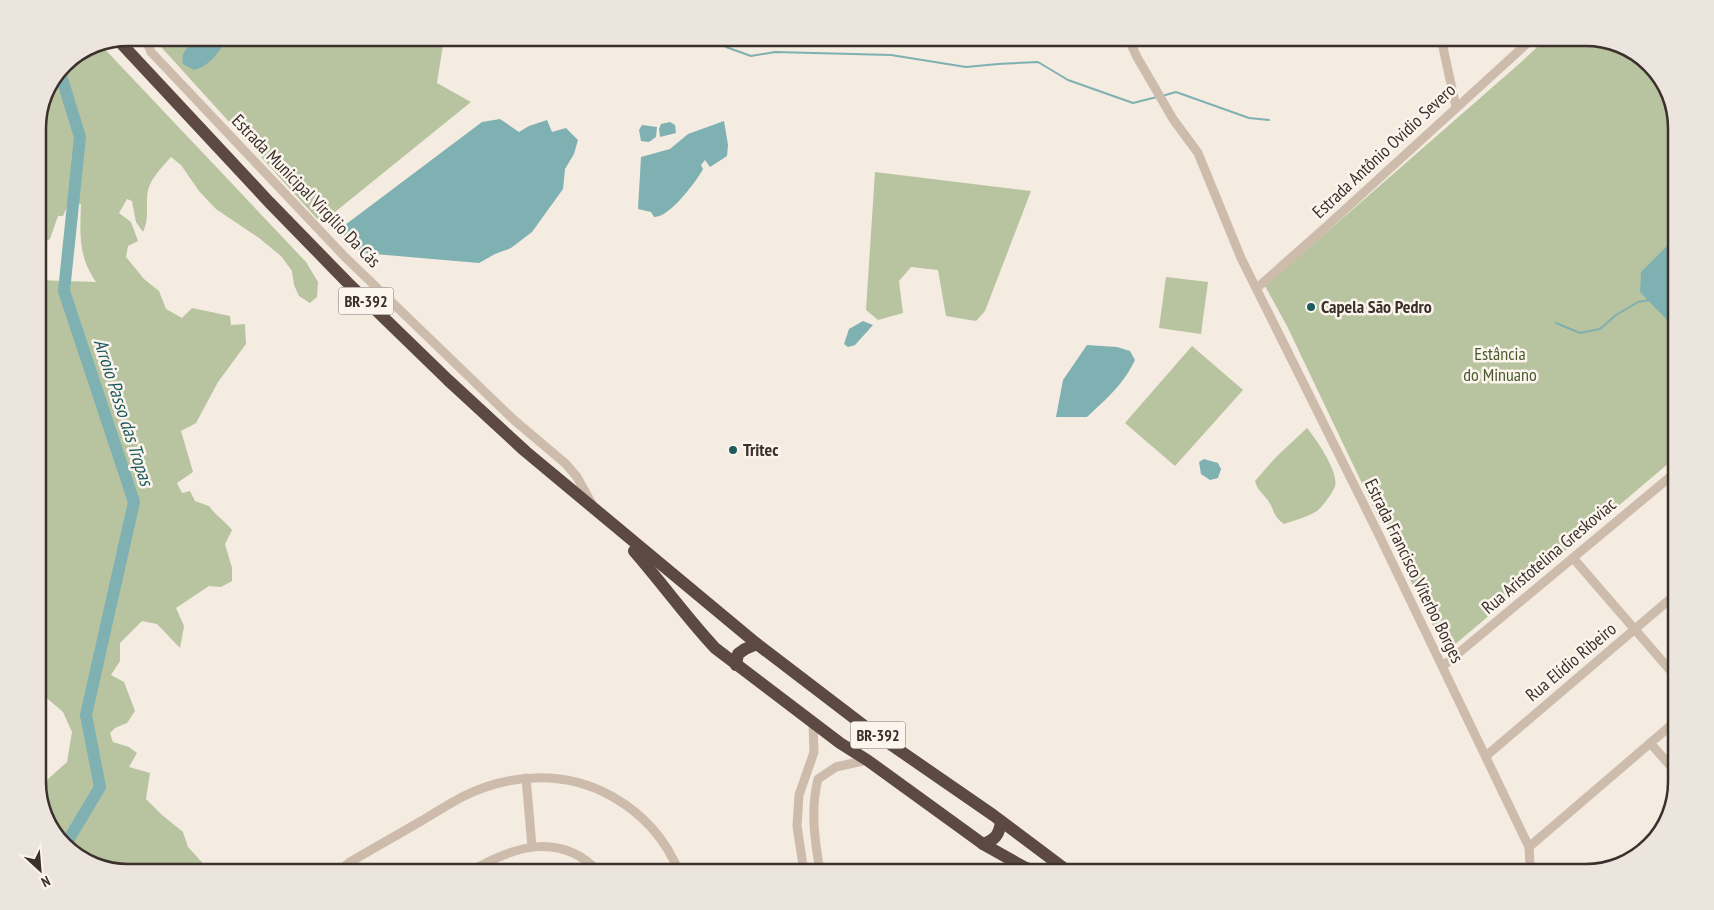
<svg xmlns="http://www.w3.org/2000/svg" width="1714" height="910" font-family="'PT Sans Narrow',sans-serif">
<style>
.green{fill:#b8c4a0}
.water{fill:#7fb0b2}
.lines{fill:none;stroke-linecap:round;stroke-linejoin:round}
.stream{stroke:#7fb0b2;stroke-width:2}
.river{stroke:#7fb0b2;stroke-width:12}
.minor{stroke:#cdbbac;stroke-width:9}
.highway{stroke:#5c4a42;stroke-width:12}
.poi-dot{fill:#1f5a5e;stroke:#fbf5ee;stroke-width:2}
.labels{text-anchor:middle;stroke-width:5;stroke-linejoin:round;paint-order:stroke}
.shield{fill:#fbf5ee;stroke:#756b66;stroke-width:1}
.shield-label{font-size:16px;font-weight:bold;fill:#3b302b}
.street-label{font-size:18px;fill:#3b302b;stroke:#fbf5ee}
.poi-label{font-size:18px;font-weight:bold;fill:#3b302b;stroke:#fbf5ee;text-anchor:start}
.park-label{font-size:18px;fill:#4a5a2e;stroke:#fbf5ee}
.water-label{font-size:19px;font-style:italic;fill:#1f5a5e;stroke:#fbf5ee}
.rim{fill:none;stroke:#3b302b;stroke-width:2.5}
</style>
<rect width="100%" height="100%" fill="#f4ebe1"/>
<g class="green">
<path d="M 153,38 L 444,38 L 437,83 L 471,102 L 330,216 L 320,222 Z"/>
<path d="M 1547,38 L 1586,38 L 1626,47 L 1661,78 L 1676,122 L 1676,457 L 1446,652 L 1390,539 L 1388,525 L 1379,519 L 1287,326 L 1265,286 L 1519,64 Z"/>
<path d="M 99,43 L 306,262 L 318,282 L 317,297 L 310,303 L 299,296 L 294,285 L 292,271 L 281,256 L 259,238 L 216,209 L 199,191 L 181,165 L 171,157 C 163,166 151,178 148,190 C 145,205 150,217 143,232 L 136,222 L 132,201 L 127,199 L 119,213 L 131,222 L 138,241 L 128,246 L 126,257 L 144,279 L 159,291 L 166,309 L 182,318 L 192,308 L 230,316 L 231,325 L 245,324 L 246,344 L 218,382 L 196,423 L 181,431 L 193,472 L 177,483 L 182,493 L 190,491 L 195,501 L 209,506 C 215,515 225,521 232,530 L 225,544 L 232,568 L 232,581 L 221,587 L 209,586 L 176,608 L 184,626 L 180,648 L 157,624 L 142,621 L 120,643 L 120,661 L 111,675 L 124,682 L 135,711 L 127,723 L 115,728 L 110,733 L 113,742 L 129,747 L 137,753 L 129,767 L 150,773 L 146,799 L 162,815 L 183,832 L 188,847 L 211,872 L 128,872 L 117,870 L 112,864 L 105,867 L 88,863 L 53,832 L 38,788 L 67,762 L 72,732 L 63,712 L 49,700 L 38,692 L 38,280 L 96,282 C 78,256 80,234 81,204 L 68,205 L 63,216 L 58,216 L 50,239 L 38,246 L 38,122 L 64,64 L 94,44 Z"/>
<path d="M 875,172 L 1031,191 L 985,311 L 976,321 L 946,316 L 938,270 L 911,267 L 899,281 L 903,313 L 878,320 L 866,310 Z"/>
<path d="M 1166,277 L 1208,282 L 1201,334 L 1159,328 Z"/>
<path d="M 1192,346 L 1243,390 L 1175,466 L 1125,423 Z"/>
<path d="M 1307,428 C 1316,439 1339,472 1335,486 C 1333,493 1322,507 1317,511 C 1308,517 1295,520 1284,524 C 1271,515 1275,508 1266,498 C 1260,490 1258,491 1255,481 L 1276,457 Z"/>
</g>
<g class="water">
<path d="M 201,38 L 227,38 C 220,51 210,66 194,70 L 183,64 C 180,48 192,46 201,38 Z"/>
<path d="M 500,119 L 519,132 L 529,126 L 547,120 L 552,132 L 566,128 L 578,140 L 574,154 L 565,169 L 563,189 L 532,232 L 511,248 L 495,254 L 479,263 L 363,253 L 347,242 L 341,228 L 482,122 Z"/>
<path d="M 724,121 L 728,145 L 727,156 L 710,167 L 705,160 L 701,165 L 703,169 C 696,182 669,218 654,217 L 651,212 L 638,209 L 641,157 L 670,149 L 688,134 Z"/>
<path d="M 670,122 L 675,125 L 676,133 L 660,137 L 659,129 L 661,124 Z"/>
<path d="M 642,125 L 657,127 L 656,137 L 649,142 L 641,141 L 639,130 Z"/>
<path d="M 1672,241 L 1676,241 L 1676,326 L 1668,321 L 1640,292 L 1641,272 Z"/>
<path d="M 863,321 L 873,325 L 855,345 L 848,347 L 844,344 L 849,329 Z"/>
<path d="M 1087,345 L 1117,347 L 1130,351 L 1135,360 C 1123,385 1107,398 1087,417 L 1056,417 L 1063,380 Z"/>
<path d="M 1204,459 L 1218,463 L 1221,469 L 1218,478 L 1210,480 L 1201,474 L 1199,462 Z"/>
</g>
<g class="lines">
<g class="stream">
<path d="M 719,38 L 726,47 L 751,56 L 775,52 L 891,55 L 966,67 L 998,64 L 1038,62 L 1068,80 L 1133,103 L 1157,97"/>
<path d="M 1162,96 L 1176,92 L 1249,118 L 1269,120"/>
<path d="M 1556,323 L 1580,333 L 1600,329 L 1616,315 L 1638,302 L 1650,300"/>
</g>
<path class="river" d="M 60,72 L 80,137 L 64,291 L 134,502 L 86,715 L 100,787 L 66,844"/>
<g class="minor">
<path d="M 147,38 L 146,40 L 151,52 L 344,256 L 514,420 L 566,464 L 577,477 L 592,504"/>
<path d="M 1128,38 L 1137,57 L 1173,119 L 1198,153 L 1241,258 L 1378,533 L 1529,847 L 1530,865 L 1528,872"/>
<path d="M 1441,38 L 1456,107"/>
<path d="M 1257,288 L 1328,225 L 1533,38"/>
<path d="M 1573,558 L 1676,677"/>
<path d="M 1443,666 L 1676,472"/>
<path d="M 1650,743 L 1676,772"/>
<path d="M 1486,756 L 1676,594"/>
<path d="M 526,778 L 532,847"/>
<path d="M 1529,847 L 1676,721"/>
<path d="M 338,872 L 350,862 C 374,848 399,834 423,820 C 436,812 449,804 462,797 C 509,773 566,770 613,797 C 643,814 666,840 679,872"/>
<path d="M 469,872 C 512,847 559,830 599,872"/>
<path d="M 804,872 L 797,826 L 799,795 L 814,752 L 813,723"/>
<path d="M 820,872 C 815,841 810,811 818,779 L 836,767 L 867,760"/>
</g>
<g class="highway">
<path d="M 118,40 L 269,202 L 347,282 L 448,380 L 525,451 L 757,644 L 867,728 L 993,815 L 1069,872"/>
<path d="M 634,551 C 662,583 686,617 715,648 L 840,743 L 867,760 L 983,844 L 1024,867 L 1037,872"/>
<path d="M 736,665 L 738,654 L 745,649 L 757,644"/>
<path d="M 983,844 C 995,840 999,835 1001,822"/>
</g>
</g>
<g class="poi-dot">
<circle cx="1311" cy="307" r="5"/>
<circle cx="733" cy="450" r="5"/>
</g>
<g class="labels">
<g class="shield">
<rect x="338.5" y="287.5" width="55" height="27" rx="4"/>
<rect x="850.5" y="721.5" width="55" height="27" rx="4"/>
</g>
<g class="shield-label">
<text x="366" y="307">BR-392</text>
<text x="878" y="741">BR-392</text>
</g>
<g class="street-label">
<text transform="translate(1384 151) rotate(-43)" y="6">Estrada Antônio Ovidio Severo</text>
<text transform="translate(306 191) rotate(46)" y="6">Estrada Municipal Virgílio Da Cás</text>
<text transform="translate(1549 556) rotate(-40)" y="6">Rua Aristotelina Greskoviac</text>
<text transform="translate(1414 571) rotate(64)" y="6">Estrada Francisco Viterbo Borges</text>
<text transform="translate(1571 662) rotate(-40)" y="6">Rua Elídio Ribeiro</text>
</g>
<g class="poi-label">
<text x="1321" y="313">Capela São Pedro</text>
<text x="743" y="456">Tritec</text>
</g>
<g class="park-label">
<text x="1500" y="360">Estância<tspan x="1500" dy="21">do Minuano</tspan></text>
</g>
<g class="water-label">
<text transform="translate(124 412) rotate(72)" y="7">Arroio Passo das Tropas</text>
</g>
</g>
<path d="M0 0H1714V910H0ZM128 46H1586A82 82 0 0 1 1668 128V782A82 82 0 0 1 1586 864H128A82 82 0 0 1 46 782V128A82 82 0 0 1 128 46Z" fill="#ece5de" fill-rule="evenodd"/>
<path class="rim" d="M128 46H1586A82 82 0 0 1 1668 128V782A82 82 0 0 1 1586 864H128A82 82 0 0 1 46 782V128A82 82 0 0 1 128 46Z"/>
<g transform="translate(40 870) rotate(154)" stroke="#fbf5ee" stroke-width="4" paint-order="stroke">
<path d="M0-4L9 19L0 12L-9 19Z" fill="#3b302b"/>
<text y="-8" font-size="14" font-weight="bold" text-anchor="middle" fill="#3b302b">N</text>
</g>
</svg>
